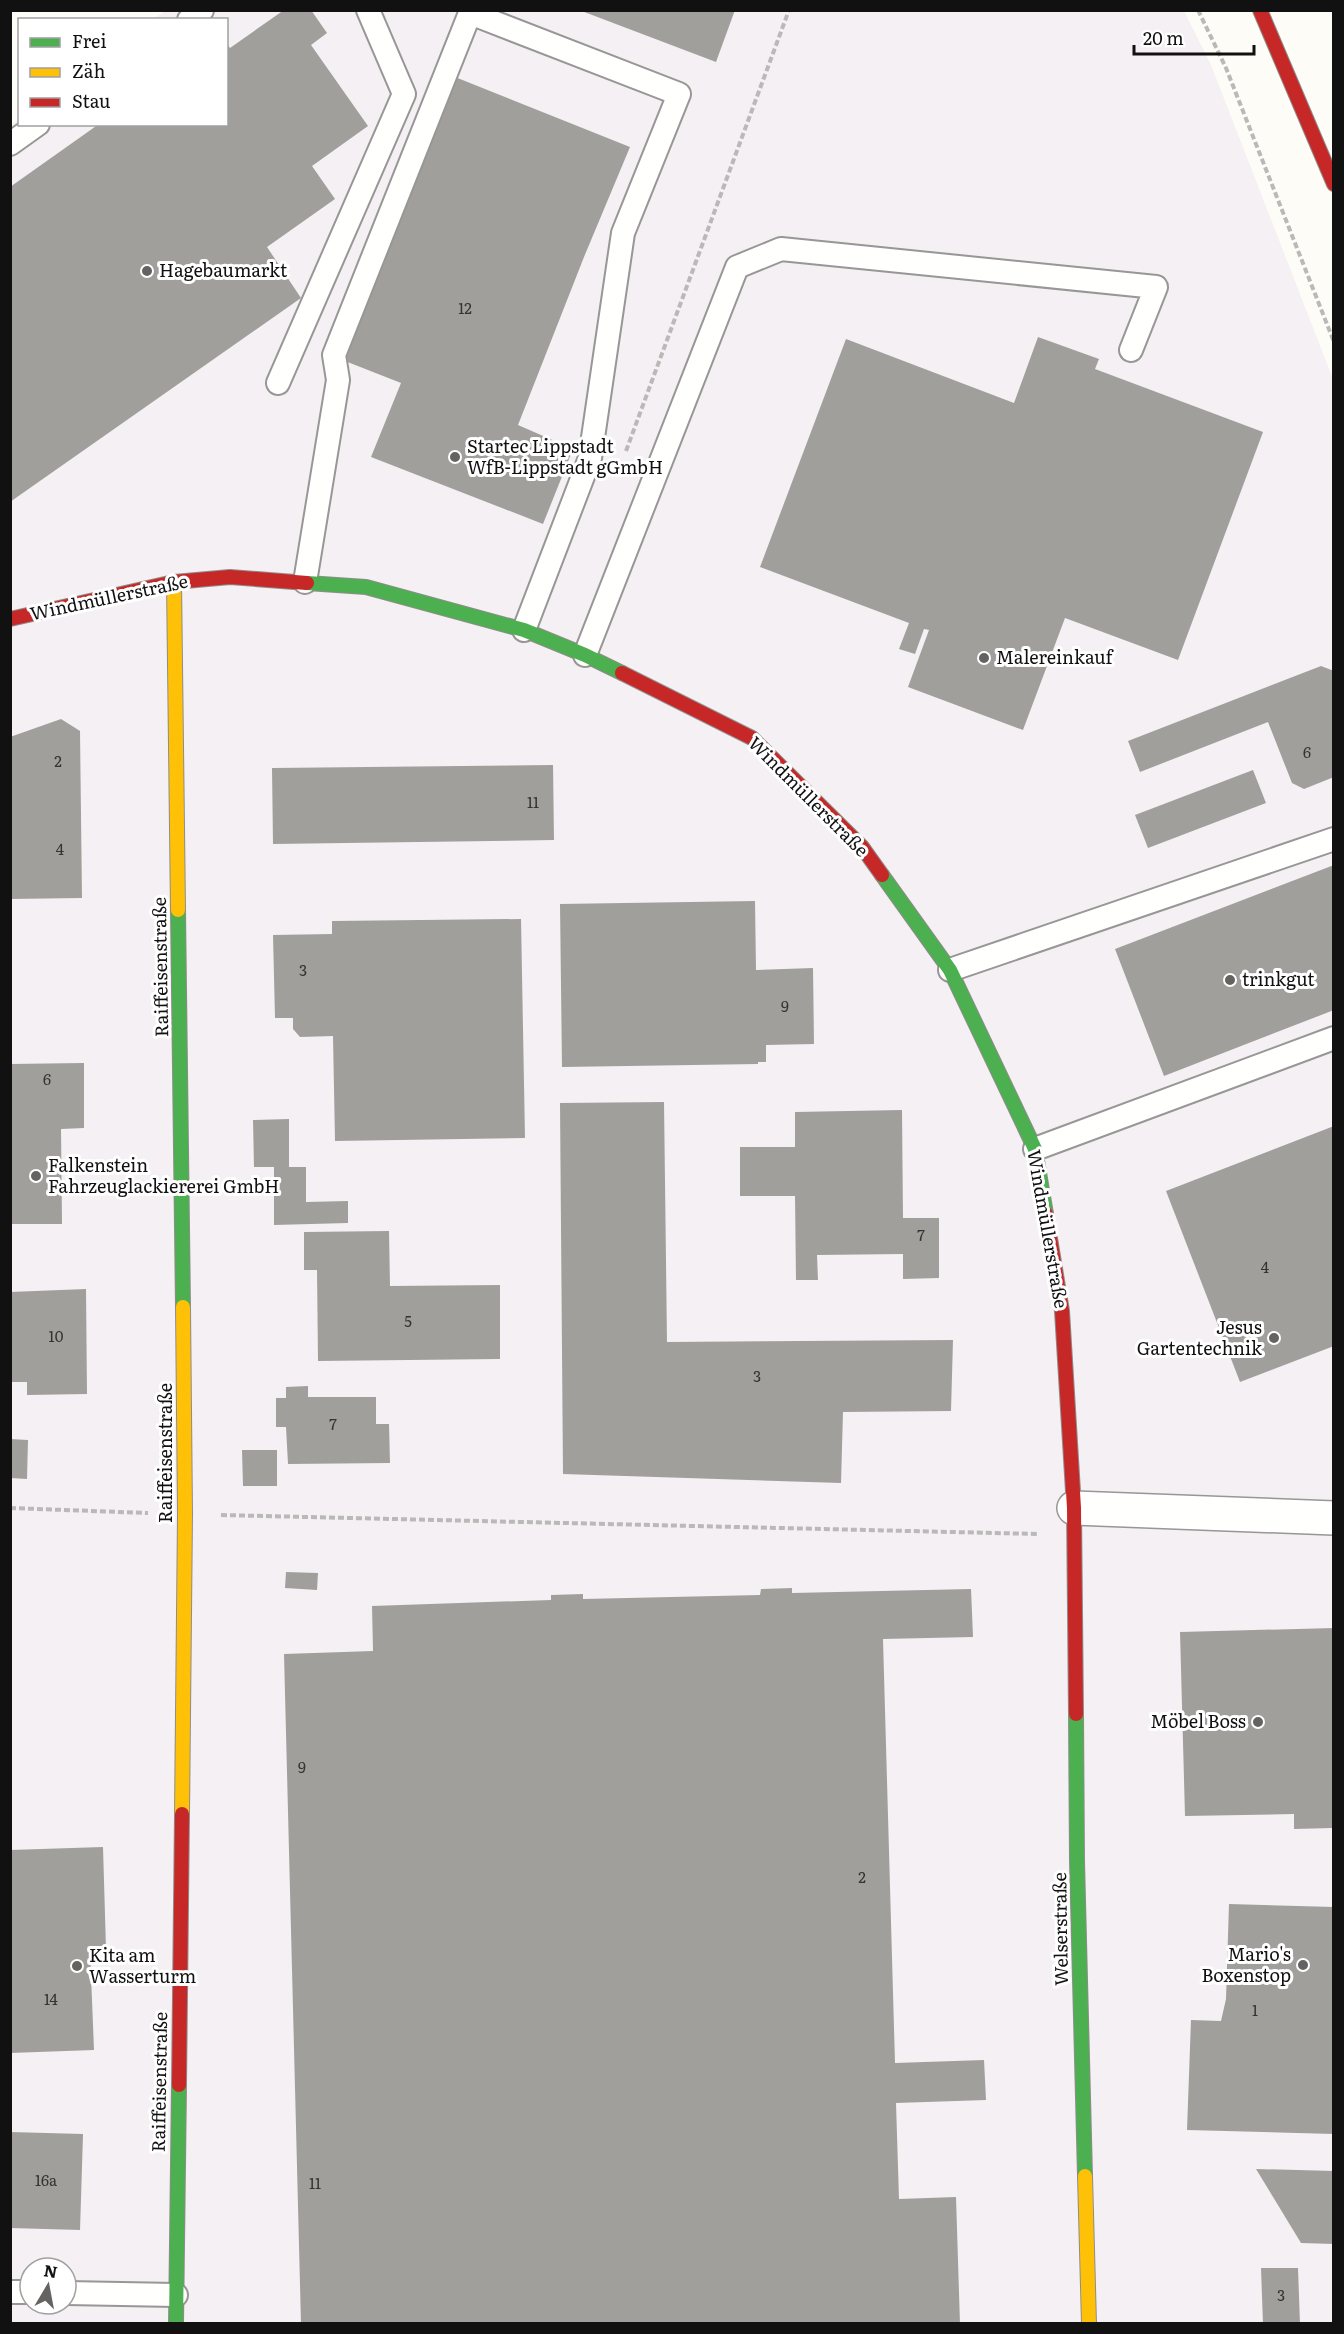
<svg xmlns="http://www.w3.org/2000/svg" width="1344" height="2334" font-family="Literata,serif">
<style>
.industrial{fill:#f5f0f3;fill-rule:evenodd}
.building{fill:#a19f9c}
.lines{fill:none;stroke-linecap:round;stroke-linejoin:round}
.lane-casing{stroke:#979795;stroke-width:26}
.street-casing{stroke:#979795;stroke-width:36}
.fast-casing{stroke:#8e8d8b;stroke-width:16}
.slow-casing{stroke:#8e8d8b;stroke-width:16}
.jam-casing{stroke:#8e8d8b;stroke-width:16}
.path{stroke:#b9b9b8;stroke-width:4;stroke-dasharray:6 3;stroke-linecap:butt}
.lane{stroke:#fffffe;stroke-width:22}
.street{stroke:#fffffe;stroke-width:33}
.fast{stroke:#4caf50;stroke-width:14}
.slow{stroke:#ffc107;stroke-width:14}
.jam{stroke:#c62828;stroke-width:14}
.poi-dot{fill:#646362;stroke:#fff;stroke-width:2}
.labels{text-anchor:middle;stroke-width:6;stroke-linejoin:round;paint-order:stroke}
.number-label{font-size:15px;fill:#353434}
.poi-label{font-size:18px;fill:#111;stroke:#fff;text-anchor:start}
.street-label{font-size:18px;fill:#111;stroke:#fff}
</style>
<rect width="100%" height="100%" fill="#fdfcf7"/>
<path class="industrial" d="M 165,11 L 1184,11 L 1211,65 L 1333,379 L 1333,2323 L 11,2324 L 11,125 L 19,119 L 20,124 L 226,124 L 226,20 L 153,19 ZM 30,2268 L 66,2268 L 66,2304 L 30,2304 Z"/>
<g class="building">
<path d="M 284,10 L 311,10 L 327,33 L 311,45 L 368,126 L 312,166 L 335,199 L 267,247 L 301,298 L 10,502 L 10,187 L 99,124 L 226,124 L 226,43 L 230,48 Z"/>
<path d="M 579,10 L 735,10 L 716,62 Z"/>
<path d="M 455,77 L 630,147 L 584,257 L 518,425 L 573,449 L 543,524 L 371,457 L 401,383 L 345,361 Z"/>
<path d="M 1038,337 L 1099,359 L 1095,369 L 1263,432 L 1178,660 L 1065,618 L 1023,730 L 908,687 L 929,630 L 924,629 L 915,654 L 899,649 L 909,623 L 760,567 L 846,339 L 1014,403 Z"/>
<path d="M 1321,666 L 1334,671 L 1334,777 L 1304,789 L 1292,783 L 1268,722 L 1140,772 L 1128,741 Z"/>
<path d="M 61,719 L 80,731 L 82,898 L 10,899 L 10,737 Z"/>
<path d="M 553,765 L 554,840 L 273,844 L 272,768 Z"/>
<path d="M 1253,770 L 1266,803 L 1148,848 L 1135,815 Z"/>
<path d="M 1334,865 L 1334,1010 L 1164,1076 L 1115,949 Z"/>
<path d="M 755,901 L 756,970 L 813,968 L 814,1044 L 766,1045 L 766,1062 L 758,1062 L 758,1064 L 562,1067 L 560,904 Z"/>
<path d="M 521,919 L 525,1138 L 335,1141 L 333,1036 L 300,1037 L 293,1029 L 293,1018 L 275,1018 L 273,935 L 332,934 L 332,921 Z"/>
<path d="M 84,1063 L 84,1128 L 61,1129 L 62,1224 L 10,1224 L 10,1064 Z"/>
<path d="M 664,1102 L 667,1342 L 953,1340 L 951,1411 L 843,1412 L 841,1483 L 563,1474 L 560,1103 Z"/>
<path d="M 902,1110 L 903,1218 L 939,1218 L 939,1278 L 903,1279 L 903,1254 L 817,1255 L 818,1280 L 796,1280 L 795,1196 L 740,1196 L 740,1147 L 795,1147 L 795,1112 Z"/>
<path d="M 289,1119 L 289,1167 L 306,1167 L 306,1202 L 348,1201 L 348,1223 L 274,1225 L 274,1167 L 254,1167 L 253,1120 Z"/>
<path d="M 1334,1126 L 1334,1346 L 1240,1382 L 1166,1191 Z"/>
<path d="M 389,1231 L 390,1286 L 500,1285 L 500,1359 L 318,1361 L 317,1270 L 304,1270 L 304,1232 Z"/>
<path d="M 86,1289 L 87,1394 L 27,1395 L 27,1382 L 10,1382 L 10,1292 Z"/>
<path d="M 308,1386 L 308,1397 L 376,1397 L 376,1424 L 389,1424 L 390,1463 L 288,1464 L 286,1427 L 276,1427 L 276,1398 L 286,1398 L 286,1387 Z"/>
<path d="M 10,1439 L 28,1440 L 27,1479 L 10,1478 Z"/>
<path d="M 242,1450 L 277,1450 L 277,1486 L 243,1486 Z"/>
<path d="M 286,1572 L 318,1573 L 317,1590 L 285,1588 Z"/>
<path d="M 792,1588 L 792,1593 L 971,1589 L 973,1637 L 883,1639 L 895,2063 L 984,2060 L 986,2100 L 896,2103 L 899,2199 L 956,2197 L 960,2324 L 301,2324 L 284,1654 L 373,1651 L 372,1606 L 551,1600 L 551,1595 L 583,1594 L 583,1599 L 760,1595 L 761,1589 Z"/>
<path d="M 1334,1628 L 1332,1828 L 1294,1829 L 1294,1814 L 1185,1816 L 1180,1632 Z"/>
<path d="M 103,1847 L 106,1949 L 90,1950 L 94,2050 L 10,2053 L 10,1850 Z"/>
<path d="M 1229,1904 L 1334,1907 L 1334,2134 L 1187,2130 L 1191,2020 L 1221,2021 L 1226,1999 Z"/>
<path d="M 10,2132 L 83,2134 L 80,2230 L 10,2228 Z"/>
<path d="M 1256,2169 L 1334,2171 L 1334,2244 L 1301,2243 Z"/>
<path d="M 1261,2268 L 1298,2268 L 1300,2324 L 1263,2324 Z"/>
</g>
<g class="lines">
<g class="lane-casing">
<g id="lane">
<path d="M 189,20 L 202,10"/>
<path d="M 10,144 L 38,124"/>
<path d="M 278,383 L 404,94 L 368,10"/>
<path d="M 305,582 L 338,380 L 334,355 L 470,13 L 679,94 L 623,233 L 590,458 L 524,630"/>
<path d="M 585,655 L 737,267 L 781,249 L 1156,287 L 1131,350"/>
<path d="M 950,970 L 1334,839"/>
<path d="M 1035,1149 L 1334,1038"/>
<path d="M 10,2292 L 30,2292"/>
<path d="M 66,2293 L 176,2295"/>
</g>
</g>
<g class="street-casing">
<path id="street" d="M 1074,1508 L 1334,1518"/>
</g>
<g class="fast-casing">
<g id="fast">
<path d="M 307,583 L 366,587 L 524,630 L 585,655 L 622,673"/>
<path d="M 882,875 L 950,970 L 1035,1149 L 1046,1214"/>
<path d="M 178,910 L 183,1307"/>
<path d="M 1076,1714 L 1077,1861 L 1085,2176"/>
<path d="M 176,2324 L 179,2085"/>
</g>
</g>
<g class="slow-casing">
<g id="slow">
<path d="M 174,582 L 178,910"/>
<path d="M 182,1814 L 185,1514 L 183,1307"/>
<path d="M 1085,2176 L 1089,2324"/>
</g>
</g>
<g class="jam-casing">
<g id="jam">
<path d="M 1260,10 L 1334,184"/>
<path d="M 10,619 L 174,582 L 230,577 L 307,583"/>
<path d="M 622,673 L 752,738 L 862,847 L 882,875"/>
<path d="M 1046,1214 L 1062,1311 L 1074,1508 L 1076,1714"/>
<path d="M 179,2085 L 182,1814"/>
</g>
</g>
<g class="path">
<path d="M 1198,10 L 1226,68 L 1334,342"/>
<path d="M 626,451 L 789,10"/>
<path d="M 10,1508 L 148,1513"/>
<path d="M 221,1515 L 1038,1534"/>
</g>
<use href="#lane" class="lane"/>
<use href="#street" class="street"/>
<use href="#fast" class="fast"/>
<use href="#slow" class="slow"/>
<use href="#jam" class="jam"/>
</g>
<g class="poi-dot">
<circle cx="147" cy="271" r="6"/>
<circle cx="455" cy="457" r="6"/>
<circle cx="984" cy="658" r="6"/>
<circle cx="1230" cy="980" r="6"/>
<circle cx="36" cy="1176" r="6"/>
<circle cx="1274" cy="1338" r="6"/>
<circle cx="1258" cy="1722" r="6"/>
<circle cx="1303" cy="1965" r="6"/>
<circle cx="77" cy="1966" r="6"/>
</g>
<g class="labels">
<g class="number-label">
<text x="465" y="314">12</text>
<text x="1307" y="758">6</text>
<text x="58" y="767">2</text>
<text x="533" y="808">11</text>
<text x="60" y="855">4</text>
<text x="303" y="976">3</text>
<text x="785" y="1012">9</text>
<text x="47" y="1085">6</text>
<text x="921" y="1241">7</text>
<text x="1265" y="1273">4</text>
<text x="408" y="1327">5</text>
<text x="56" y="1342">10</text>
<text x="757" y="1382">3</text>
<text x="333" y="1430">7</text>
<text x="302" y="1773">9</text>
<text x="862" y="1883">2</text>
<text x="51" y="2005">14</text>
<text x="1255" y="2016">1</text>
<text x="46" y="2186">16a</text>
<text x="315" y="2189">11</text>
<text x="1281" y="2301">3</text>
</g>
<g class="poi-label">
<text x="159" y="277">Hagebaumarkt</text>
<text x="467" y="453">Startec Lippstadt<tspan x="467" dy="21">WfB-Lippstadt gGmbH</tspan></text>
<text x="996" y="664">Malereinkauf</text>
<text x="1242" y="986">trinkgut</text>
<text x="48" y="1172">Falkenstein<tspan x="48" dy="21">Fahrzeuglackiererei GmbH</tspan></text>
<text x="1262" y="1334" text-anchor="end">Jesus<tspan x="1262" dy="21">Gartentechnik</tspan></text>
<text x="1246" y="1728" text-anchor="end">Möbel Boss</text>
<text x="1291" y="1961" text-anchor="end">Mario's<tspan x="1291" dy="21">Boxenstop</tspan></text>
<text x="89" y="1962">Kita am<tspan x="89" dy="21">Wasserturm</tspan></text>
</g>
<g class="street-label">
<text transform="translate(109 598) rotate(-12)" y="6">Windmüllerstraße</text>
<text transform="translate(808 797) rotate(45)" y="6">Windmüllerstraße</text>
<text transform="translate(161 967) rotate(-91)" y="6">Raiffeisenstraße</text>
<text transform="translate(1047 1229) rotate(80)" y="6">Windmüllerstraße</text>
<text transform="translate(166 1453) rotate(-90)" y="6">Raiffeisenstraße</text>
<text transform="translate(1061 1929) rotate(-91)" y="6">Welserstraße</text>
<text transform="translate(160 2082) rotate(-89)" y="6">Raiffeisenstraße</text>
</g>
</g>
<rect width="1344" height="2334" fill="none" stroke="#111111" stroke-width="24"/>
<rect x="18" y="18" width="210" height="108" fill="#ffffff" stroke="#a0a0a0" stroke-width="1.5"/>
<rect x="30" y="38" width="30" height="9" fill="#4caf50" stroke="#a0a0a0" stroke-width="1.5"/>
<text x="72" y="48" font-size="18" fill="#111111">Frei</text>
<rect x="30" y="68" width="30" height="9" fill="#ffc107" stroke="#a0a0a0" stroke-width="1.5"/>
<text x="72" y="78" font-size="18" fill="#111111">Zäh</text>
<rect x="30" y="98" width="30" height="9" fill="#c62828" stroke="#a0a0a0" stroke-width="1.5"/>
<text x="72" y="108" font-size="18" fill="#111111">Stau</text>
<g transform="translate(48 2286) rotate(10)"><circle r="28" fill="#ffffff" stroke="#a0a0a0" stroke-width="1.5"/>
<path d="M0-4.5L10 22L0 15L-10 22Z" fill="#646362"/>
<text y="-9" font-size="16" font-weight="bold" text-anchor="middle" fill="#111111">N</text>
</g>
<path d="M1134 45v9h120v-9" fill="none" stroke="#111111" stroke-width="3"/>
<text x="1143" y="45" font-size="18" fill="#111111" stroke="#ffffff" stroke-width="4.5" paint-order="stroke">20 m</text>
</svg>
